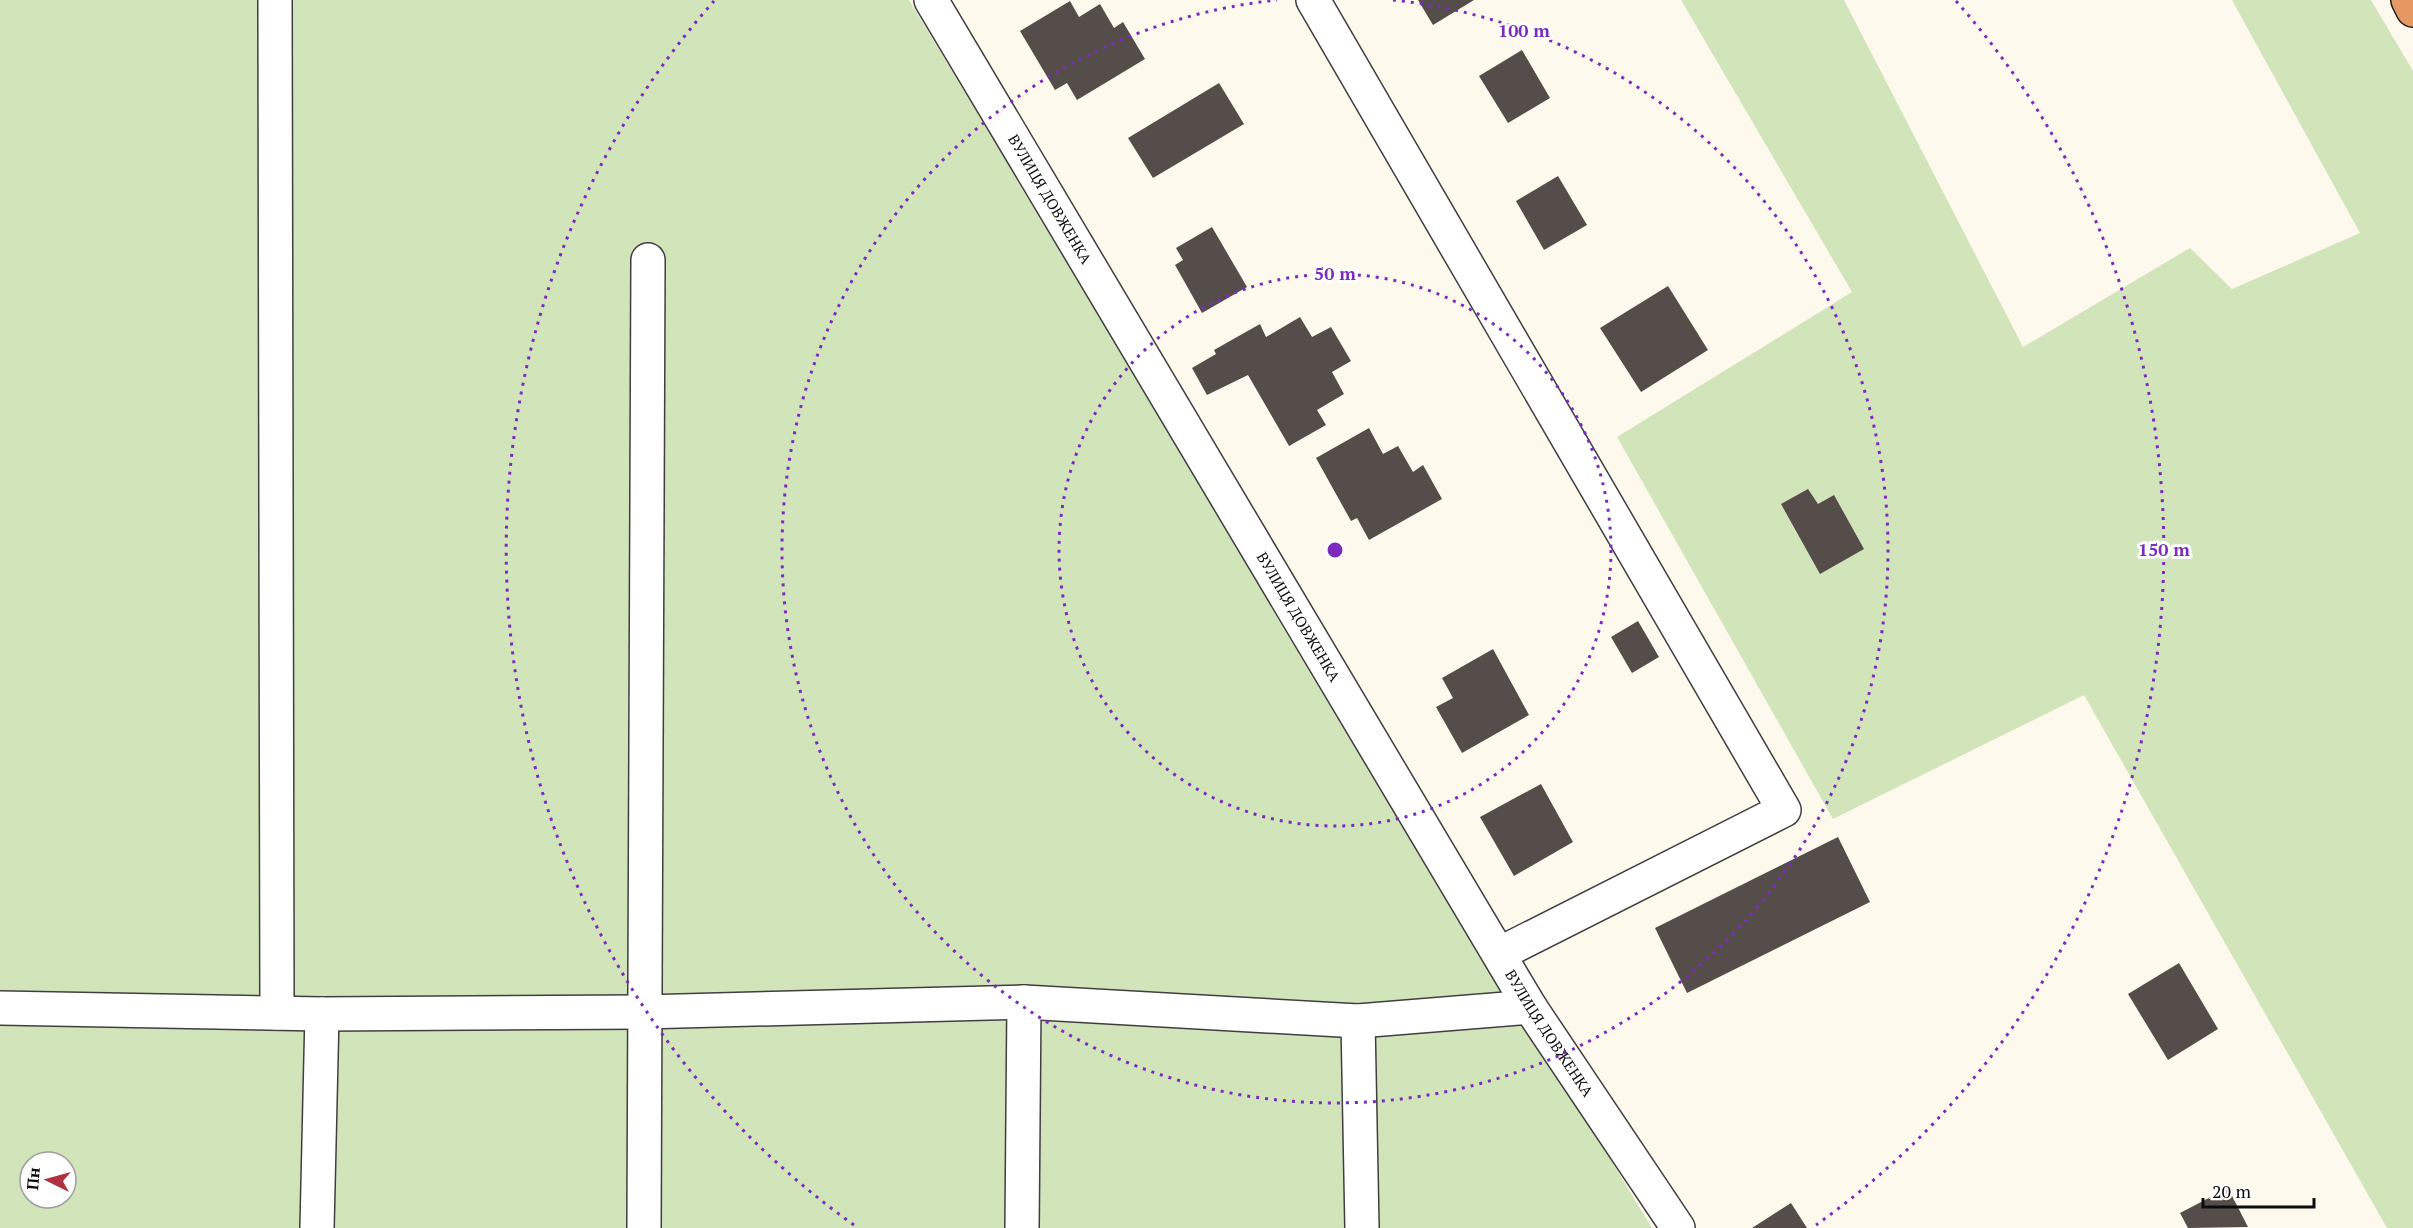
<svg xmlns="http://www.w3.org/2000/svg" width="2413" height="1228" font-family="'PT Serif',serif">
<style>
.green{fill:#d2e4ba;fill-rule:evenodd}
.building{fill:#544d4a}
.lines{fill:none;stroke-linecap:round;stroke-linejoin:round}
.street-casing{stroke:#3f3f3f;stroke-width:36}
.highway-casing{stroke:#1d1d1d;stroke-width:36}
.street{stroke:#fff;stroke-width:33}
.highway{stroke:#e69863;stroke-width:33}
.ring{fill:none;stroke:#7b2cbf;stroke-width:3;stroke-dasharray:3 6}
.labels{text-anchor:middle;stroke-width:6;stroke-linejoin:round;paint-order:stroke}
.street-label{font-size:15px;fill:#0c0c0c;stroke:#fff}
.centre{fill:#7b2cbf;stroke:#fff;stroke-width:3}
.ring-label{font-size:18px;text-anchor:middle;font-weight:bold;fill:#7b2cbf;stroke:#fff;stroke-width:6;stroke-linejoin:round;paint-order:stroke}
</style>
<rect width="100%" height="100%" fill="#fdf9ed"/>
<g class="green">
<path d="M 0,0 L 909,0 L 1652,1228 L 0,1228 ZM 30,1162 L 66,1162 L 66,1198 L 30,1198 Z"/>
<path d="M 1681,0 L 1844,0 L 2023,347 L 2190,248 L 2232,289 L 2360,233 L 2232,0 L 2371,0 L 2413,71 L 2413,1228 L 2387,1228 L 2084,695 L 1833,819 L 1617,437 L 1852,292 Z"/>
</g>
<g class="building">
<path d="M 1418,0 L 1474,0 L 1433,25 Z"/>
<path d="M 1070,1 L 1079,17 L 1100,4 L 1114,28 L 1123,22 L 1145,59 L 1077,100 L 1067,83 L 1055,90 L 1020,31 Z"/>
<path d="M 1522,50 L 1550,98 L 1508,123 L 1479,76 Z"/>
<path d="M 1219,83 L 1244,124 L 1153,178 L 1128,138 Z"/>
<path d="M 1558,176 L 1587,225 L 1544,250 L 1516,201 Z"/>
<path d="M 1212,227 L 1247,287 L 1202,313 L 1175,265 L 1183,260 L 1176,248 Z"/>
<path d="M 1668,286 L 1708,350 L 1641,392 L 1600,328 Z"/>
<path d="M 1300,317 L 1312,337 L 1331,327 L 1351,361 L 1332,372 L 1344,394 L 1317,410 L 1326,425 L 1289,446 L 1248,375 L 1207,395 L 1192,368 L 1216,354 L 1214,350 L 1260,324 L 1266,337 Z"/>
<path d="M 1369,428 L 1383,454 L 1398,446 L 1413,472 L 1423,465 L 1442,499 L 1369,540 L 1357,518 L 1351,521 L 1316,458 Z"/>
<path d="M 1808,489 L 1818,504 L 1834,495 L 1864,549 L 1820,574 L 1781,504 Z"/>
<path d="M 1638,621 L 1659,657 L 1632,673 L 1611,637 Z"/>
<path d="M 1493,649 L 1529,715 L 1462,753 L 1436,707 L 1453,698 L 1442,678 Z"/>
<path d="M 1541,784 L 1573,842 L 1514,876 L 1480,817 Z"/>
<path d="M 1838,837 L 1870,902 L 1687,993 L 1655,928 Z"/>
<path d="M 2179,963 L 2218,1029 L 2168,1060 L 2128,994 Z"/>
<path d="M 2228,1188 L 2248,1227 L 2188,1228 L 2180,1213 Z"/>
<path d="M 1791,1203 L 1807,1228 L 1752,1228 Z"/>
</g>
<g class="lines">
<g class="street-casing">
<g id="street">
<path d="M 275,0 L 277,1013"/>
<path id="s1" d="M 931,0 L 1530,1007 L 1678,1228"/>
<path d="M 1313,0 L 1784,810 L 1499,954"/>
<path d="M 0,1008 L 322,1014 L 643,1012 L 1024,1002 L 1358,1021 L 1530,1007"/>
<path d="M 1358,1021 L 1362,1228"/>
<path d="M 317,1228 L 322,1014"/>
<path d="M 644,1228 L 648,260"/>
<path d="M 1022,1228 L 1024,1002"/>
</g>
</g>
<g class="highway-casing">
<path id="highway" d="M 2408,0 L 2413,10"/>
</g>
<use href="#street" class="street"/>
<use href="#highway" class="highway"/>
</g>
<g class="ring">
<circle cx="1335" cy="550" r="276"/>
<path d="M1393 0A553 553 0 1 1 1277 0"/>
<path d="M854 1225A829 829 0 0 1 714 1M1956 1A829 829 0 0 1 1816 1225"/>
</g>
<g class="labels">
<g class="street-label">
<text dy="5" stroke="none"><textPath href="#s1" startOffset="232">ВУЛИЦЯ ДОВЖЕНКА</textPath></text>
<text dy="5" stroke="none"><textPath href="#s1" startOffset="718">ВУЛИЦЯ ДОВЖЕНКА</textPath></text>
<text dy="5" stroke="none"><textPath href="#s1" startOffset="1204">ВУЛИЦЯ ДОВЖЕНКА</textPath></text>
</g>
</g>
<circle cx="1335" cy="550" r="9" class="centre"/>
<g class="ring-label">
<text x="1524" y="37">100 m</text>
<text x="1335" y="280">50 m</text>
<text x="2164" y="556">150 m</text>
</g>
<g transform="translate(48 1180) rotate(275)"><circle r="28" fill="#ffffff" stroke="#9e9e9e" stroke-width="1.5"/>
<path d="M0-4.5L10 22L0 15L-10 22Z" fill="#ae323f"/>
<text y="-9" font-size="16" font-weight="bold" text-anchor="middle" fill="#0c0c0c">Пн</text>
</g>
<path d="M2203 1198v9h111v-9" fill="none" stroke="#0c0c0c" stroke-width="3"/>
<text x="2212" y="1198" font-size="18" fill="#0c0c0c" stroke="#ffffff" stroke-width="4.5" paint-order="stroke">20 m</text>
</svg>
